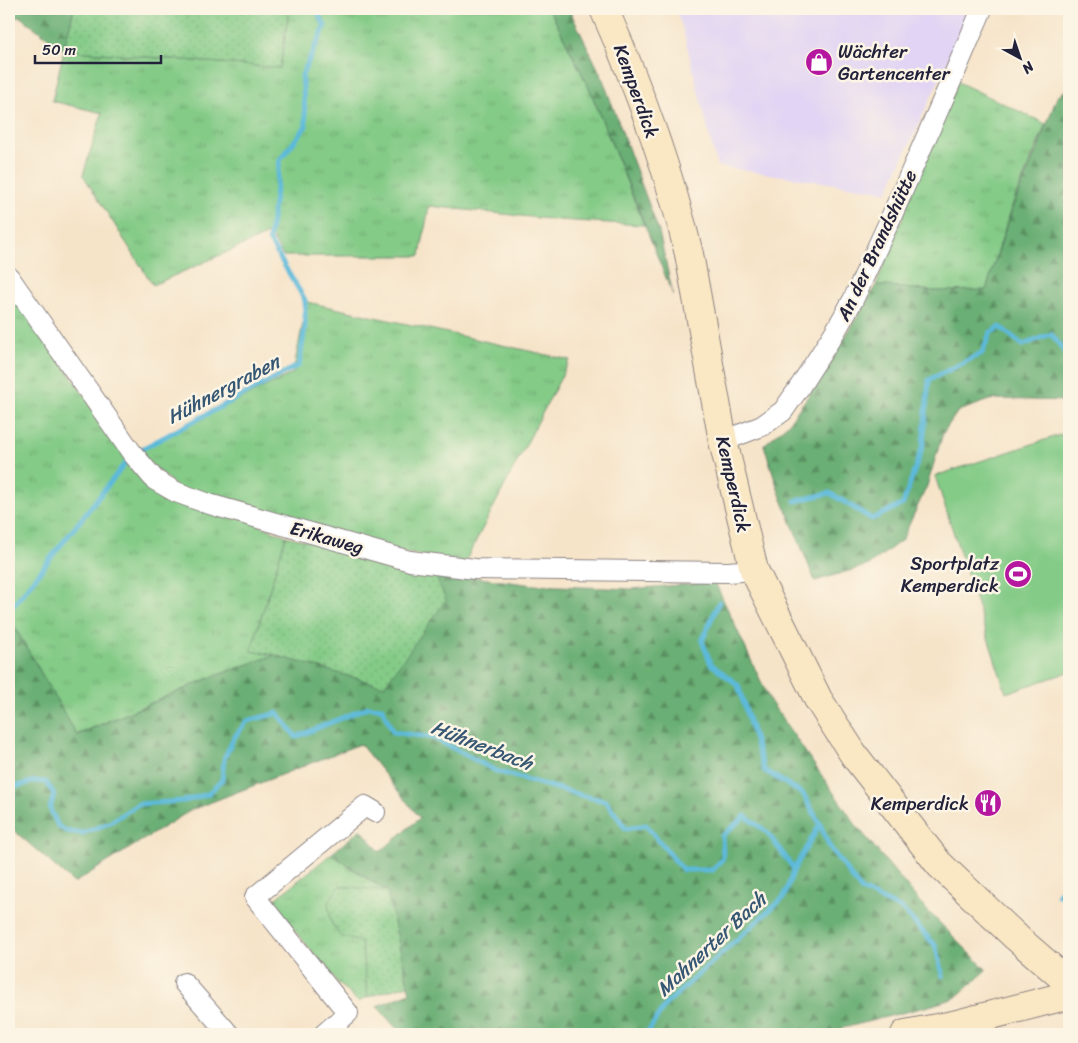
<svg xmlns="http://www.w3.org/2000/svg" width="1078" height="1043" font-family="Sriracha,sans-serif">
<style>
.built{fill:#e1d4f4}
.grass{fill:url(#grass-tufts);stroke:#537661}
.forest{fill:url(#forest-firs);stroke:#466858}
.park{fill:url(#park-dots);stroke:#537661}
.pitch{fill:#84cb87;stroke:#537661}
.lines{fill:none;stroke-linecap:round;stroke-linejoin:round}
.stream{stroke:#5cb9da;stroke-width:5}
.street-casing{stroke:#8c8382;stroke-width:22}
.secondary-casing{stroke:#8c8382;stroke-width:30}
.street{stroke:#fff;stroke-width:20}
.secondary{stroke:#fae7c3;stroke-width:28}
.labels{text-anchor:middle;stroke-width:5;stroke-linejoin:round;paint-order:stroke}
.poi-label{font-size:19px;fill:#22223b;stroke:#fcf5e5;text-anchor:end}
.street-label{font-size:19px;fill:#22223b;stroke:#fcf5e5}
.water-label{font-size:20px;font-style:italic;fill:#365773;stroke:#fcf5e5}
</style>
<defs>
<pattern id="grass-tufts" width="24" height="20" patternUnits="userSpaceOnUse" patternTransform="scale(1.25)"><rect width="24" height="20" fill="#84cb87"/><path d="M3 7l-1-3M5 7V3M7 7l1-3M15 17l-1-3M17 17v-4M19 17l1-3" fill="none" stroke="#72ae75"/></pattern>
<pattern id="forest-firs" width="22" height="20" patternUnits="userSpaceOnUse" patternTransform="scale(1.25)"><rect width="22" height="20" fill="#6baf74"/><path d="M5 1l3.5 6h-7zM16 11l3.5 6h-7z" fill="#588e60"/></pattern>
<pattern id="park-dots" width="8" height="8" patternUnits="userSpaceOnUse" patternTransform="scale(1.25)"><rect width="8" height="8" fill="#84cb87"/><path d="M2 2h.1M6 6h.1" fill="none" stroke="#72ae75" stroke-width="1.8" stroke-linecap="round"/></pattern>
</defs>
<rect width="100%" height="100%" fill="#fcf5e5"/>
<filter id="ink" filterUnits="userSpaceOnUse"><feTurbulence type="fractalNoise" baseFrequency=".02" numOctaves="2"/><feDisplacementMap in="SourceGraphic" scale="10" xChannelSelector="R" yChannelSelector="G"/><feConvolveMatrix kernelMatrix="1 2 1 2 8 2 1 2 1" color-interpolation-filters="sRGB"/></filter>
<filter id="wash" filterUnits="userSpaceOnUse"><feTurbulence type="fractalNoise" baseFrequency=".0096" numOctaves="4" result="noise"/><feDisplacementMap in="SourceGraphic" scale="20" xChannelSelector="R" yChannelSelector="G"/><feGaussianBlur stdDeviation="1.12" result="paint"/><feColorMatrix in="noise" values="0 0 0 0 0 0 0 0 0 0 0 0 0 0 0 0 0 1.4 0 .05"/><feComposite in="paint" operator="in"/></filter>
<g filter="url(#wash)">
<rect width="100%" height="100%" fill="#f6e4c9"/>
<path class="built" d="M 675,9 L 972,9 L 887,192 L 717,166 L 682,26 Z"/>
<g class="grass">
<path d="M 289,9 L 547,9 L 552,14 L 590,90 L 644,225 L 558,220 L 429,206 L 420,256 L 283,256 L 270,233 L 153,285 L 83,175 L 102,113 L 52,101 L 64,50 L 280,68 Z"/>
<path d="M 956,81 L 1046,124 L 1011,208 L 986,291 L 933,291 L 876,285 Z"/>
<path d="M 9,289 L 144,479 L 286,536 L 251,651 L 275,655 L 212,677 L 76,735 L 9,617 Z"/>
<path d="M 307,302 L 570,360 L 465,562 L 394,551 L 178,488 L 136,450 L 293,373 Z"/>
<path d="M 331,854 L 386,891 L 340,886 L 361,942 L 368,997 L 358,1002 L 336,981 L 272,902 Z"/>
</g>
<g class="forest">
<path d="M 9,9 L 74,9 L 64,50 L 19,16 L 9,23 Z"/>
<path d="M 547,9 L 569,9 L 602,77 L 659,232 L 673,295 L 590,90 L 552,14 Z"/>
<path d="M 1069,87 L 1069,401 L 993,399 L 958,411 L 943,433 L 927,486 L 902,540 L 869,565 L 815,581 L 779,492 L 764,445 L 788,424 L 821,378 L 876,285 L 933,291 L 986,290 L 1012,208 L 1038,147 L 1057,97 Z"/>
<path d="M 434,572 L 534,585 L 631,589 L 715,582 L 770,701 L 856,825 L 923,906 L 987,970 L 955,998 L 929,1006 L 820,1034 L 401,1034 L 377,1006 L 410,993 L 387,891 L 331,854 L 361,829 L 380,852 L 420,818 L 360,744 L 191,810 L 74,883 L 10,827 L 9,827 L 9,617 L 77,735 L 212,677 L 275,655 L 384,686 Z"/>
</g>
<g class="park">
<path d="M 74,9 L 289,9 L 280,68 L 64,50 Z"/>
<path d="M 286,536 L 434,572 L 446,600 L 384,686 L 275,655 L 251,651 Z"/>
<path d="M 340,886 L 387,891 L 408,985 L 368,997 L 361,942 L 342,937 L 331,923 L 328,902 Z"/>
</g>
<path class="pitch" d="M 1069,432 L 1069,672 L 1006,693 L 935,476 Z"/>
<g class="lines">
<g class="stream">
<path d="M 140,450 L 299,365 L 305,328 L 305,300 L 269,240 L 280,160 L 306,126 L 302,75 L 325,26 L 316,9"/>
<path d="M 795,501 L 830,493 L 872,519 L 903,504 L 923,445 L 929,380 L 982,353 L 990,333 L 1000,327 L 1023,345 L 1051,334 L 1069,357"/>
<path d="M 719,602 L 702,641 L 711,664 L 738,685 L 764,770 L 803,794 L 820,824 L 829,846 L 861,890 L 902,909 L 935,945 L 943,976"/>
<path d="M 9,611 L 127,461"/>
<path d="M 9,812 L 14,787 L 35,781 L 46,782 L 54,794 L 50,809 L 58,826 L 66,831 L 83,833 L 109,823 L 138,804 L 184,801 L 208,794 L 222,780 L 224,759 L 233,739 L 247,721 L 278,713 L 296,737 L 368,707 L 382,708 L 393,732 L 434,738 L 496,771 L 584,796 L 606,801 L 626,829 L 646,825 L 683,870 L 713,870 L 723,858 L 722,836 L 745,816 L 767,832 L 794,869 L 820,824"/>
<path d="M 1058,895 L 1069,883"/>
<path d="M 640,1034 L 648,1032 L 666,1004 L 784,897 L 794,869"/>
</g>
</g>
</g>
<g filter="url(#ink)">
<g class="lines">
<g class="street-casing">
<g id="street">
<path d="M 9,277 L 132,453 L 155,480 L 176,492 L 209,504 L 410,561 L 475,569 L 728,572 L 754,570"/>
<path d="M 723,441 L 762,426 L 783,411 L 799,388 L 836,330 L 853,300 L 888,224 L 956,70 L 982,9"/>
<path d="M 184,983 L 229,1034"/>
<path d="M 324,1034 L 348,1013 L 255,897 L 365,806 L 375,812"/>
</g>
</g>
<g class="secondary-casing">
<g id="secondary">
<path d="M 604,9 C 639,88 669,170 689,254 L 723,441 L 754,570 L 818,699 L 854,755 L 939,864 L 1016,937 L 1069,983"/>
<path d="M 905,1034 L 953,1025 L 1069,995"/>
</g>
</g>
<use href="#street" class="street"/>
<use href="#secondary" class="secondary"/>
</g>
</g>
<defs>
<g id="shop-disc" transform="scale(1.4375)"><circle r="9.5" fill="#b5179e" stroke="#fcf5e5"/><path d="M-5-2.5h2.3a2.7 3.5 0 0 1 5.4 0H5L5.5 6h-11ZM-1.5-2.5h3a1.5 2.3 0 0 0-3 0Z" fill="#fff"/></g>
<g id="stadium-disc" transform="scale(1.4375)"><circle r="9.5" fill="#b5179e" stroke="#fcf5e5"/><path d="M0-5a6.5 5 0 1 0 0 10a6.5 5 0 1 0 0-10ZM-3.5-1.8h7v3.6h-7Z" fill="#fff"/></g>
<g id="restaurant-disc" transform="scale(1.4375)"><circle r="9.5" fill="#b5179e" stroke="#fcf5e5"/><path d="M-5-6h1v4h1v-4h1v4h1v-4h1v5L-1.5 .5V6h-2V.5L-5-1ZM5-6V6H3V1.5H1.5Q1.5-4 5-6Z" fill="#fff"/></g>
</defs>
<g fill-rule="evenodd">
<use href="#shop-disc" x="819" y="62"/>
<use href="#stadium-disc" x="1018" y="574"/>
<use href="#restaurant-disc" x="988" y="803"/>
</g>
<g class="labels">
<g class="poi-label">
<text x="838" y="58" text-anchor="start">Wächter<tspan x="838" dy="22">Gartencenter</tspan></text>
<text x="999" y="570">Sportplatz<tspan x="999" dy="22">Kemperdick</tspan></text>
<text x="969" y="810">Kemperdick</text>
</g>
<g class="street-label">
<text transform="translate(637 91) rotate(70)" y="7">Kemperdick</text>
<text transform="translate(876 245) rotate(-65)" y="7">An der Brandshütte</text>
<text transform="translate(734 484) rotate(77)" y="7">Kemperdick</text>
<text transform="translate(327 537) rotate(16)" y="7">Erikaweg</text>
</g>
<g class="water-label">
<text transform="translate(223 389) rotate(-28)" y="7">Hühnergraben</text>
<text transform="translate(482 745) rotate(21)" y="7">Hühnerbach</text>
<text transform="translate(711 944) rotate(-43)" y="7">Mahnerter Bach</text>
</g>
</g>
<rect width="1078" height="1043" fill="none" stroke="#fcf5e5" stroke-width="30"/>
<g transform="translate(1020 58) rotate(140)" stroke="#fcf5e5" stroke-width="4" paint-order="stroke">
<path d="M0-4L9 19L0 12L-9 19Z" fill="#22223b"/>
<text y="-8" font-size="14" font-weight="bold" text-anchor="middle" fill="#22223b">N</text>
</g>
<path d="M35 55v8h126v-8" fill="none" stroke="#22223b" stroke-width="2.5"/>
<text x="42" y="55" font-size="15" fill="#22223b" stroke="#fcf5e5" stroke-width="4" paint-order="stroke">50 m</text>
</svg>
